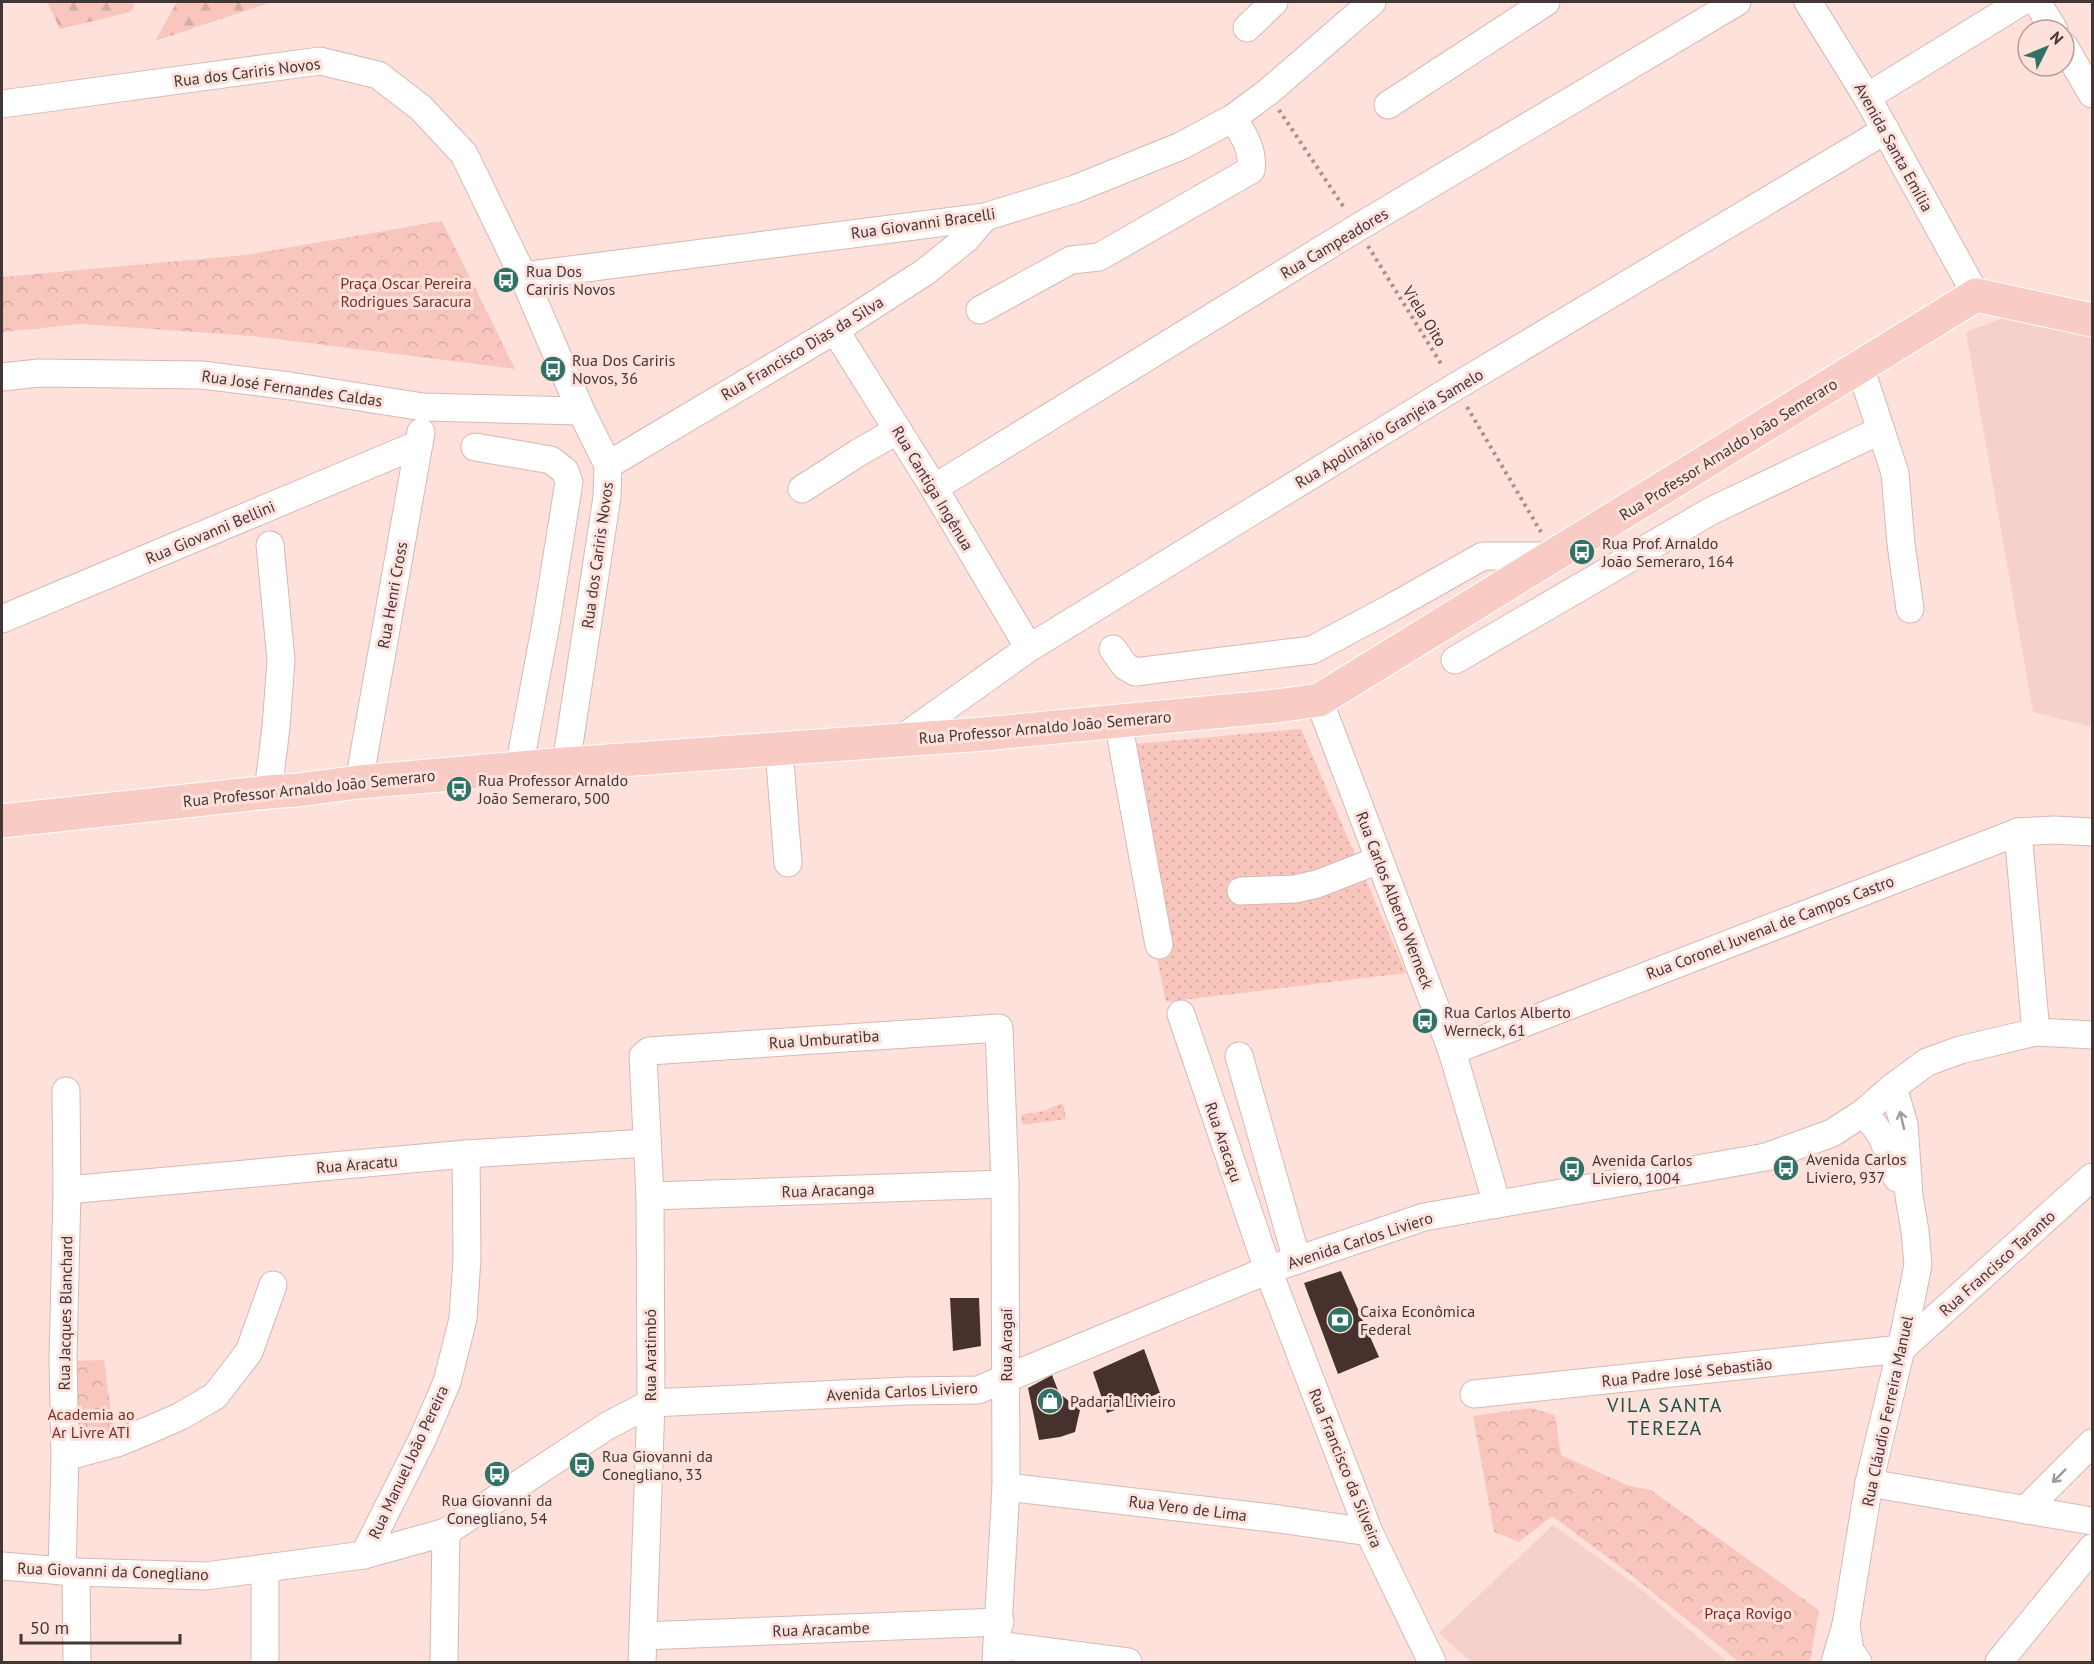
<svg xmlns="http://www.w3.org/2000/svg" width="2094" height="1664" font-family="'PT Sans',sans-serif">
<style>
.built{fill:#f6d1cb}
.grass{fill:url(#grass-dots)}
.forest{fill:url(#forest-firs)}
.park{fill:url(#park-crowns)}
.building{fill:#47312d}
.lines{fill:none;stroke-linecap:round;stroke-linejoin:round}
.minor-casing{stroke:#d5b8b4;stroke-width:29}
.major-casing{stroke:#fff;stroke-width:35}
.path{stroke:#a5908c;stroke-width:4;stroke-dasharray:3 4.5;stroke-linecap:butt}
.minor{stroke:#fff;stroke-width:27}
.major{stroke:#f8cbc5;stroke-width:33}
.oneway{stroke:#a09b9a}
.labels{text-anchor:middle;stroke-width:6;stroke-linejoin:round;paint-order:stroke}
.street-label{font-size:16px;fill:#423735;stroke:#ffe1dc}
.poi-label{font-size:16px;fill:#423735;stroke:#ffe1dc;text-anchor:start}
.park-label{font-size:16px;fill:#792f27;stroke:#ffe1dc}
.quarter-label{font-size:20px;letter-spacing:1.5px;fill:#1a5248;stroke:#ffe1dc}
</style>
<defs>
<pattern id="grass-dots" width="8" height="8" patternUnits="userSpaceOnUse" patternTransform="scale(1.5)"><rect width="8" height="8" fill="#f9c6be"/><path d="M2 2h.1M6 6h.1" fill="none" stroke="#d7aba4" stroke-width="1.8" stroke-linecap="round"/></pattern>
<pattern id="forest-firs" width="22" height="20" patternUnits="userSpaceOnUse" patternTransform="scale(1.5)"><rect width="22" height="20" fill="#f9c6be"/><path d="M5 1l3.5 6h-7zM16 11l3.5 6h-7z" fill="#d7aba4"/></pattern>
<pattern id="park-crowns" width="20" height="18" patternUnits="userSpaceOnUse" patternTransform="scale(1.5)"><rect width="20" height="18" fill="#f9c6be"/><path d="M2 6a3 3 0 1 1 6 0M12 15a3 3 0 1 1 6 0" fill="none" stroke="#d7aba4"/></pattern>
</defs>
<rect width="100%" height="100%" fill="#ffe1dc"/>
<g class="built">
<path d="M 2025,310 L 2092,328 L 2092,727 L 2033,712 L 1966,332 Z"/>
<path d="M 1553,1525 L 1632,1582 L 1728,1662 L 1471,1662 L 1439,1633 Z"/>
</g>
<g class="grass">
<path d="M 1301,729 L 1406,973 L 1166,1002 L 1113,746 Z"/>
<path d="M 1063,1103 L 1066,1119 L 1023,1125 L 1021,1115 L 1043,1111 Z"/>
</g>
<g class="forest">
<path d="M 47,2 L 135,2 L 131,12 L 60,29 Z"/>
<path d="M 177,2 L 272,2 L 155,41 Z"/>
</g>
<g class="park">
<path d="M 442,221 L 515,369 L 252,336 L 81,324 L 2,332 L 2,277 L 245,255 Z"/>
<path d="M 104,1360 L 115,1441 L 72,1453 L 66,1361 Z"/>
<path d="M 1531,1408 L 1555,1415 L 1561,1455 L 1629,1486 L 1651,1490 L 1819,1610 L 1810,1662 L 1739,1662 L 1630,1574 L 1552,1516 L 1519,1542 L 1494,1532 L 1473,1416 Z"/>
</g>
<g class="building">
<path d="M 1341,1271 L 1379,1357 L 1338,1374 L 1304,1283 Z"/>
<path d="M 950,1298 L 979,1298 L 981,1346 L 953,1351 Z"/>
<path d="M 1144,1349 L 1160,1393 L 1107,1413 L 1093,1372 Z"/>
<path d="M 1052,1375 L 1059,1393 L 1080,1410 L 1075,1432 L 1060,1437 L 1039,1440 L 1028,1388 Z"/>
</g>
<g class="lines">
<g class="minor-casing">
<g id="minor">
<path d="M 1808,2 L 1867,97 L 1976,295"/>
<path d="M 2037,2 L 2054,30"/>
<path d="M 1247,28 L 1274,2"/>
<path d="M 2064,46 L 2092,94"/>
<path d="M 1867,97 L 2021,2"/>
<path d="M 2,104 L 320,61 L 378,75 L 421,108 L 464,154 L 523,276 L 581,411 L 608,465 L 607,497 L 566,764"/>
<path d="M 1388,105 L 1546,2"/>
<path d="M 523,276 L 985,217 L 1075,189 L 1181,146 L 1233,118 L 1268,92 L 1372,2"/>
<path d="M 980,310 L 1071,260 L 1099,257 L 1251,170 C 1254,150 1243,134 1233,118"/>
<path d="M 835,330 L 934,488 L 1029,648"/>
<path d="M 1860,367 L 1895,473 L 1901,544 L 1910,609"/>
<path d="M 2,377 L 39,373 L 202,375 L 290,386 L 423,407 L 581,411"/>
<path d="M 475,447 L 551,460 L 565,471 L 569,482 L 547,618 L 519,768"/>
<path d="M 608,465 L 835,330 L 925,272 L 966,239 L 985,217"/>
<path d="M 934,488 L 1357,228 L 1737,2"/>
<path d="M 802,489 L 858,453 L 898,430"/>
<path d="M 2,619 L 419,444"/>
<path d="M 1113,649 L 1125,666 L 1135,672 L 1312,650 L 1389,609 L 1483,556 L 1556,556"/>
<path d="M 1455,660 L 1711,511 L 1881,430"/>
<path d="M 1319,700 L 1452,1051 L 1497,1204"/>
<path d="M 1118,721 L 1159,945"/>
<path d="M 901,739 L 1029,648 L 1455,387 L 1886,130"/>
<path d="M 779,749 L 788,863"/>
<path d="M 359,782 L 421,432"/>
<path d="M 268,792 L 276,727 L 281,660 L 270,545"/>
<path d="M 2018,832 L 2036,1032"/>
<path d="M 1241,891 L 1295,889 L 1317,884 L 1379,860"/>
<path d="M 1181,1014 L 1268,1270 L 1369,1532 L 1432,1662"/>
<path d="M 1452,1051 L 2018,832 L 2054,830 L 2092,832"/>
<path d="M 1239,1056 L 1297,1260"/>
<path d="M 1863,1113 C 1888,1138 1885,1148 1897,1178"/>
<path d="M 67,1190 L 466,1154 L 647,1143"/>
<path d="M 650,1196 L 1005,1184"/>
<path d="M 1474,1394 L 1901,1349 L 2092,1177"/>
<path d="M 65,1457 L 117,1443 L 149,1430 L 181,1416 L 215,1396 L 249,1352 L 273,1285"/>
<path d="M 1869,1483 L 2092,1521"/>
<path d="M 1006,1487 L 1279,1519 L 1369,1532"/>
<path d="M 2025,1510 L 2092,1443"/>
<path d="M 364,1555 L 422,1440 L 447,1382 L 463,1319 L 467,1258 L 466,1154"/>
<path d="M 2,1566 L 76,1572 L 206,1576 L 364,1555 L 446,1532 L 607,1426 L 651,1403 L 906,1391 L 978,1390 L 1268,1270 L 1424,1217 L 1766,1157 L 1832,1133 L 1863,1113 L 1893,1087 L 1927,1062 L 1960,1050 L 2036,1032 L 2092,1035"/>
<path d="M 62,1571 L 65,1457 L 63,1359 L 67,1190 L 66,1091"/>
<path d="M 76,1572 L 77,1662"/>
<path d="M 1846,1625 L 1850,1651 L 1858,1662"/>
<path d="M 643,1636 L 1000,1622"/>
<path d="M 997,1645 L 1128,1662"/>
<path d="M 265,1662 L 265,1568"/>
<path d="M 444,1662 L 446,1532"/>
<path d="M 642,1662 L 651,1403 L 650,1196 L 643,1056 L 649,1051 L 999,1028 L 1005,1184 L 1006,1487 L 996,1662"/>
<path d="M 1835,1662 L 1846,1625 L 1869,1483 L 1901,1349 L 1918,1265 L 1915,1231 L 1909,1196 L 1904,1124 L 1893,1087"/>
<path d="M 1999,1662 L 2092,1548"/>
</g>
</g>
<g class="major-casing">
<path id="major" d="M 2,821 L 268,792 L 298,790 L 359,782 L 566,764 L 984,734 L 1277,706 L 1319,700 L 1976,295 L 2092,320"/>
</g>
<g class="path">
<path d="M 1279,110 L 1345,209"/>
<path d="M 1368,246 L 1443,367"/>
<path d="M 1467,407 L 1541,532"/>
</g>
<use href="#minor" class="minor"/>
<use href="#major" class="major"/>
</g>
<defs><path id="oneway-shaft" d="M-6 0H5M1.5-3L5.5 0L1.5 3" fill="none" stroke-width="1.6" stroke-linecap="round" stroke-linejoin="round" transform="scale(1.5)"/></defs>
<g class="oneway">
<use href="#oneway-shaft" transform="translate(1902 1120) rotate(-103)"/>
<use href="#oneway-shaft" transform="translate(2059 1476) rotate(135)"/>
</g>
<defs>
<g id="bus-disc" transform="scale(1.35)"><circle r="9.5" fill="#2e7366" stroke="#ffe1dc"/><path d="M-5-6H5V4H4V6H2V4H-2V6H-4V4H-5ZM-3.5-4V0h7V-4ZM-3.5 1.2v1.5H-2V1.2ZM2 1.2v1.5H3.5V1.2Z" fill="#fff"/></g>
<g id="bank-disc" transform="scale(1.35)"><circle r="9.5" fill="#2e7366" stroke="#ffe1dc"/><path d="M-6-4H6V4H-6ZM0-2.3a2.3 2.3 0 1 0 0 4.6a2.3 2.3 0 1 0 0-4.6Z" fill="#fff"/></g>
<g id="shop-disc" transform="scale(1.35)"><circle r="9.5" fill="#2e7366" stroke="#ffe1dc"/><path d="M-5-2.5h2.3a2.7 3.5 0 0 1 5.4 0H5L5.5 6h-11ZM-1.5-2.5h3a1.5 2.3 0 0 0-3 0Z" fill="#fff"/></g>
</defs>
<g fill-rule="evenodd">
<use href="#bus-disc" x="506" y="280"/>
<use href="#bus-disc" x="553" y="369"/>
<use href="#bus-disc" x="1582" y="552"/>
<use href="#bus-disc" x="459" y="789"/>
<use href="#bus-disc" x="1425" y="1021"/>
<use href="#bus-disc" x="1786" y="1168"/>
<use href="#bus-disc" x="1572" y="1169"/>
<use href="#bank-disc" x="1340" y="1320"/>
<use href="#shop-disc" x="1050" y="1401"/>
<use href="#bus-disc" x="582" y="1465"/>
<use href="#bus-disc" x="497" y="1474"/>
</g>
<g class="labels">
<g class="street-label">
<text transform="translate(247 72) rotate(-7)" y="6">Rua dos Cariris Novos</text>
<text transform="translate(1894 147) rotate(61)" y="6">Avenida Santa Emília</text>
<text transform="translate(923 223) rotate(-8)" y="6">Rua Giovanni Bracelli</text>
<text transform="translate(1334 243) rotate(-31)" y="6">Rua Campeadores</text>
<text transform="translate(1425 316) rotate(58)" y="6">Viela Oito</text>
<text transform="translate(802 348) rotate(-31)" y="6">Rua Francisco Dias da Silva</text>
<text transform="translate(292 388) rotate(8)" y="6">Rua José Fernandes Caldas</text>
<text transform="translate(1389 428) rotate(-31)" y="6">Rua Apolinário Granjeia Samelo</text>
<text transform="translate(1728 449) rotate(-32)" y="6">Rua Professor Arnaldo João Semeraro</text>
<text transform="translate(933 488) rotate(59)" y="6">Rua Cantiga Ingênua</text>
<text transform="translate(210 532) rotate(-23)" y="6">Rua Giovanni Bellini</text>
<text transform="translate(597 555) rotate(-82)" y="6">Rua dos Cariris Novos</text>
<text transform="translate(392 595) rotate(-80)" y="6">Rua Henri Cross</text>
<text transform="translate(1045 727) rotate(-5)" y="6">Rua Professor Arnaldo João Semeraro</text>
<text transform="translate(309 788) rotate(-6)" y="6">Rua Professor Arnaldo João Semeraro</text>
<text transform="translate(1395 900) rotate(69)" y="6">Rua Carlos Alberto Werneck</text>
<text transform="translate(1770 927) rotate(-21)" y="6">Rua Coronel Juvenal de Campos Castro</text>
<text transform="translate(824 1039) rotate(-4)" y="6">Rua Umburatiba</text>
<text transform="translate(1224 1142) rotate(71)" y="6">Rua Aracaçu</text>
<text transform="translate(357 1164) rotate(-5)" y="6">Rua Aracatu</text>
<text transform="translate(828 1190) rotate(-2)" y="6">Rua Aracanga</text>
<text transform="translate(1360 1240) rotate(-18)" y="6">Avenida Carlos Liviero</text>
<text transform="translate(1997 1263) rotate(-42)" y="6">Rua Francisco Taranto</text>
<text transform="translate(65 1313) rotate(-89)" y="6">Rua Jacques Blanchard</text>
<text transform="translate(1006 1345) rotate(-90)" y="6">Rua Aragaí</text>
<text transform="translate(650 1355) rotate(-90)" y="6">Rua Aratimbó</text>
<text transform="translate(1687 1372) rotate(-6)" y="6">Rua Padre José Sebastião</text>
<text transform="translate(902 1391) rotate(-3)" y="6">Avenida Carlos Liviero</text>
<text transform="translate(1887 1411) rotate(-78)" y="6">Rua Cláudio Ferreira Manuel</text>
<text transform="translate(408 1462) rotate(-65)" y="6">Rua Manuel João Pereira</text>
<text transform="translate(1346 1468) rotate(68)" y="6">Rua Francisco da Silveira</text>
<text transform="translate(1188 1508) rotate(7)" y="6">Rua Vero de Lima</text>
<text transform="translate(113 1571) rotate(2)" y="6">Rua Giovanni da Conegliano</text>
<text transform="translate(821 1629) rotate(-2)" y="6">Rua Aracambe</text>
</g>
<g class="poi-label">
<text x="526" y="277">Rua Dos<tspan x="526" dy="18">Cariris Novos</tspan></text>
<text x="572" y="366">Rua Dos Cariris<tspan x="572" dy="18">Novos, 36</tspan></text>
<text x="1602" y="549">Rua Prof. Arnaldo<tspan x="1602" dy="18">João Semeraro, 164</tspan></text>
<text x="478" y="786">Rua Professor Arnaldo<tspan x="478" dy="18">João Semeraro, 500</tspan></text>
<text x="1444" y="1018">Rua Carlos Alberto<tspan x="1444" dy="18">Werneck, 61</tspan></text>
<text x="1806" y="1165">Avenida Carlos<tspan x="1806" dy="18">Liviero, 937</tspan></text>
<text x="1592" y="1166">Avenida Carlos<tspan x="1592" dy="18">Liviero, 1004</tspan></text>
<text x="1360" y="1317">Caixa Econômica<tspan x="1360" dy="18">Federal</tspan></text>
<text x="1070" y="1407">Padaria Livieiro</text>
<text x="602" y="1462">Rua Giovanni da<tspan x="602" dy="18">Conegliano, 33</tspan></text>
<text x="497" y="1506" text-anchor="middle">Rua Giovanni da<tspan x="497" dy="18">Conegliano, 54</tspan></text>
</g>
<g class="park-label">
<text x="406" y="289">Praça Oscar Pereira<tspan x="406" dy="18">Rodrigues Saracura</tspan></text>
<text x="91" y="1420">Academia ao<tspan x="91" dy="18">Ar Livre ATI</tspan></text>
<text x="1748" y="1619">Praça Rovigo</text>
</g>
<g class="quarter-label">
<text x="1665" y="1412">VILA SANTA<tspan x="1665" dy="23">TEREZA</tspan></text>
</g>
</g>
<rect width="2094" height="1664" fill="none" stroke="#423735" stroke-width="6"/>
<g transform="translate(2046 48) rotate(47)"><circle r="28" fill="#ffe1dc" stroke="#b39d99" stroke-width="1.5"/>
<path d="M0-4.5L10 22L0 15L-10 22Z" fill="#2e7366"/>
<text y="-9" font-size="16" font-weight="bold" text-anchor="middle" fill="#423735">N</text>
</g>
<path d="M21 1634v9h159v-9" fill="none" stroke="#423735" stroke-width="3"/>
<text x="30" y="1634" font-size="18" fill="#423735" stroke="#ffe1dc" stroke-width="4.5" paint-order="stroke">50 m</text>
</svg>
